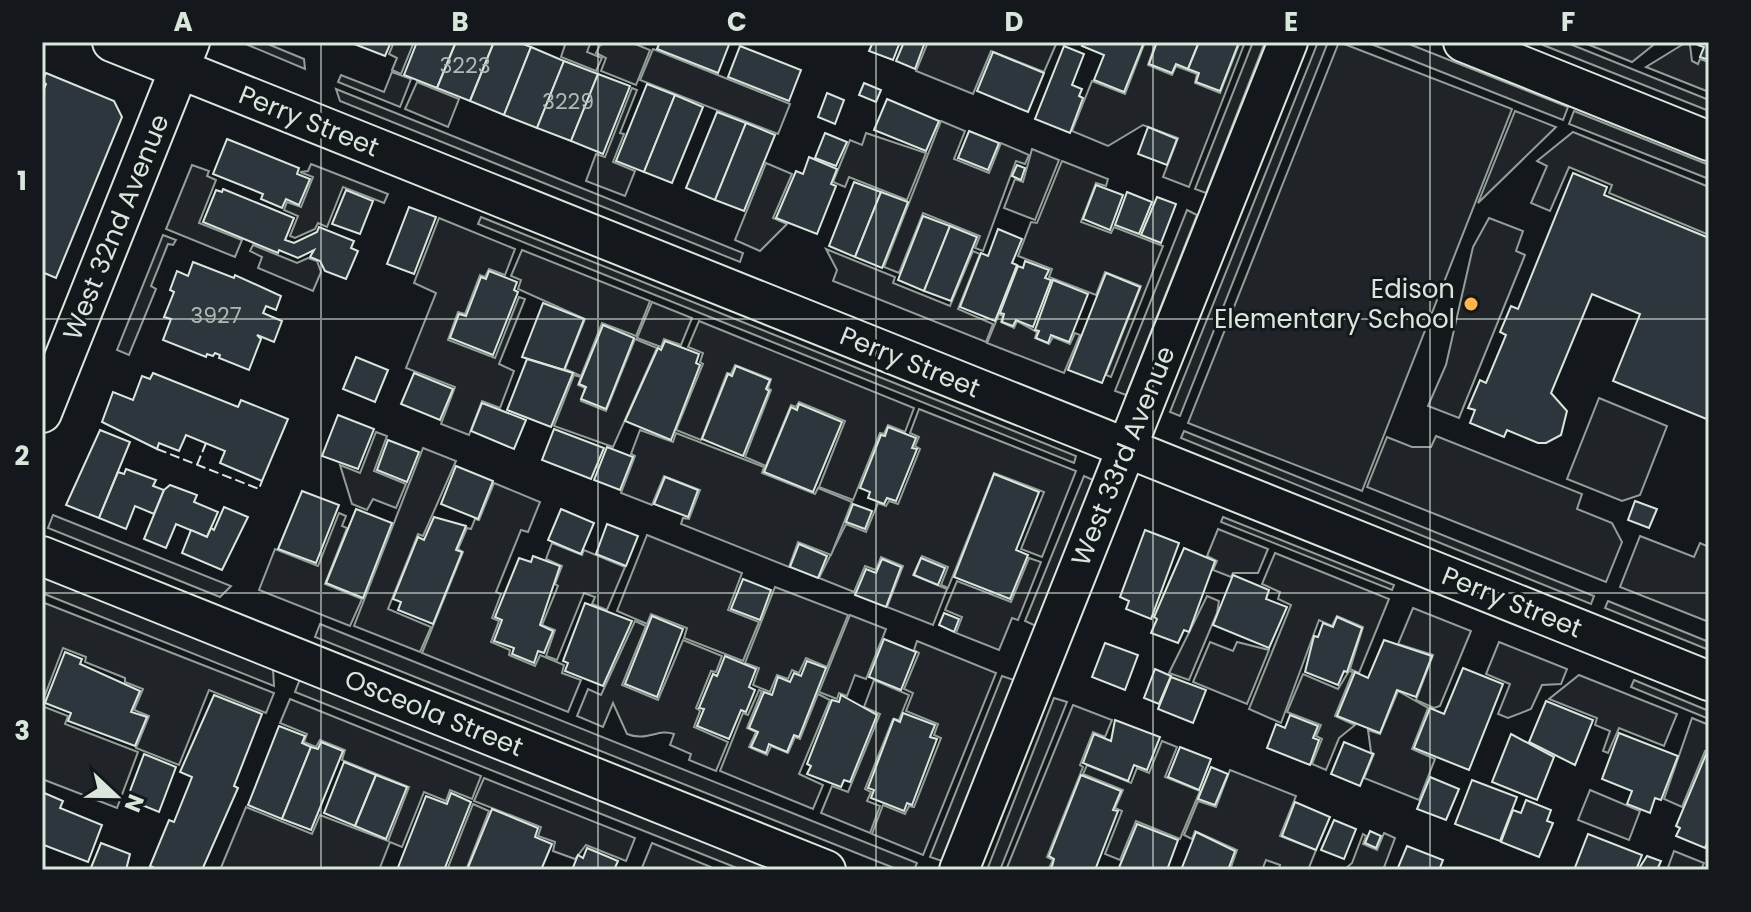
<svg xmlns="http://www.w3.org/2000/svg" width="1751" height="912" font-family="Poppins,sans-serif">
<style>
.green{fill:#202428;stroke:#939e99;stroke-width:2}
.building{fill:#2c363c;stroke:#d8e6dc;stroke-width:2}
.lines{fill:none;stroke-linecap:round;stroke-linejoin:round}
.minor-casing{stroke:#d8e6dc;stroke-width:42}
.minor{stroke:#14181c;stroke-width:38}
.fence{stroke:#d8e6dc;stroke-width:2;stroke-dasharray:10 4;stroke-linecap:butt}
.grid{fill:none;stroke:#d8e6dc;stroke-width:2;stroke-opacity:0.55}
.poi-dot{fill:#ffb74d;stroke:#14181c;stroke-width:3}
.labels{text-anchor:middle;stroke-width:6;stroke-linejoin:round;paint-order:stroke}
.number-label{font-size:22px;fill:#adbab4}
.street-label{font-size:26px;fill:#d8e6dc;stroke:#14181c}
.poi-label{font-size:26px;fill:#d8e6dc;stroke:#14181c;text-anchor:end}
.neatline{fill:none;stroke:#d8e6dc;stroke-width:3}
.grid-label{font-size:26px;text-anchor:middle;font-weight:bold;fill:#d8e6dc}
</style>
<rect width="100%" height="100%" fill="#14181c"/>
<g class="green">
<path d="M 241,42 L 263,42 L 304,59 L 305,69 Z"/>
<path d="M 394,42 L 414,42 L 401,74 L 392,70 L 397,58 L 389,54 Z"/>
<path d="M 558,42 L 590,44 L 587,52 L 602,58 L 596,71 L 561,57 L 565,45 Z"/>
<path d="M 609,42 L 630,42 L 650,50 L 636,85 L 601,71 L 606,58 L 596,53 L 600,45 Z"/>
<path d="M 928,42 L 935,43 L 1057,42 L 1044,72 L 991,51 L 973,94 L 916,71 Z"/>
<path d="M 1145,42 L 1156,42 L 1148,65 L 1172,75 L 1176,66 L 1197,74 L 1195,83 L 1220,93 L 1240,42 L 1245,42 L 1189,187 L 1163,177 L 1178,138 L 1143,125 L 1108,146 L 1072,131 L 1092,81 L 1125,94 Z"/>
<path d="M 1253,42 L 1265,42 L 1206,193 L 1195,189 Z"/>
<path d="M 1318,42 L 1328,42 L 1180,416 L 1170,412 Z"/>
<path d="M 1339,42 L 1512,109 L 1362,491 L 1188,423 Z"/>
<path d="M 1366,42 L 1404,42 L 1568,107 L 1563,120 Z"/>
<path d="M 1543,42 L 1565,42 L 1709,100 L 1709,111 L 1543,45 Z"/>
<path d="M 1582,42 L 1657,42 L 1632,62 Z"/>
<path d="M 1685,43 L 1690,45 L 1692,61 L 1698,64 L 1700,59 L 1709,62 L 1709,92 L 1646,67 Z"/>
<path d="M 653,49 L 790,104 L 778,134 L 640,80 Z"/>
<path d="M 392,72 L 411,79 L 400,107 L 338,82 L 341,75 L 384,92 Z"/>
<path d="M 417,82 L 459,99 L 448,127 L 405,109 Z"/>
<path d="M 632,88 L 637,90 L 620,133 L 624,134 L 613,162 L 635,171 L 625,196 L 586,181 L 596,154 L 605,157 Z"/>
<path d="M 336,89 L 743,253 L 740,262 L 340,101 Z"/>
<path d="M 1515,111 L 1556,127 L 1478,203 Z"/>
<path d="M 1574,111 L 1709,165 L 1709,179 L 1569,124 Z"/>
<path d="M 941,121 L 965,131 L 954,159 L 989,173 L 1001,143 L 1029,155 L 1025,164 L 1016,161 L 983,251 L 975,248 L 980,236 L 923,213 L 899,273 L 884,267 Z"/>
<path d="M 1573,132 L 1709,187 L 1709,235 L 1609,193 L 1612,185 L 1569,167 L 1550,211 L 1531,203 L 1547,166 L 1537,161 Z"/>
<path d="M 866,133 L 926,153 L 907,200 L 849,177 L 845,187 L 833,182 L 850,140 L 862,145 Z"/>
<path d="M 1032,149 L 1059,160 L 1035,220 L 1004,208 L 1015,179 L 1023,182 Z"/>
<path d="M 1062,161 L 1108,179 L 1106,186 L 1096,183 L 1081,222 L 1111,233 L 1114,227 L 1163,246 L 1111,377 L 1106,375 L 1141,286 L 1105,272 L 1096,295 L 1049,277 L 1052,269 L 1018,256 L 1031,222 L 1037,223 Z"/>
<path d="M 766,163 L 792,174 L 773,218 L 787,224 L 760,251 L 735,240 Z"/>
<path d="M 311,164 L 388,194 L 384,203 L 343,187 L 327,227 L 318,223 L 315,229 L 295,238 L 290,236 L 298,216 L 284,210 L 287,202 L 301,207 L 313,177 L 300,172 L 308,171 Z"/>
<path d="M 192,165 L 209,171 L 207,176 L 216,180 L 199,223 L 242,240 L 235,257 L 166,229 Z"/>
<path d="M 1187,210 L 1197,215 L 1126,395 L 1115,391 Z"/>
<path d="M 481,217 L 1076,456 L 1074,463 L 478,224 Z"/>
<path d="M 439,218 L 515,249 L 505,275 L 489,269 L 485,277 L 480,275 L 465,314 L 458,312 L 448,340 L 495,358 L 519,297 L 525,299 L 499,364 L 514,371 L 500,408 L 482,401 L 469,435 L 441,424 L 455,387 L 406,368 L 436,293 L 414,283 Z"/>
<path d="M 1489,218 L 1523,231 L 1516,251 L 1525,255 L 1459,418 L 1428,406 L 1446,365 L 1473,247 Z"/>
<path d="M 163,235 L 176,240 L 173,245 L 168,244 L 151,286 L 156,289 L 129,355 L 117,350 Z"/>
<path d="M 253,245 L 297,263 L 308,258 L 317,261 L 321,272 L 313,291 L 258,268 L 262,257 L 250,251 Z"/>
<path d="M 826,249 L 895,277 L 893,283 L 950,306 L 973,251 L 980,254 L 958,309 L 993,324 L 986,342 L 833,281 L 837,270 Z"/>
<path d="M 522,250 L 650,301 L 636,336 L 602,323 L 581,376 L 565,369 L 585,319 L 518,289 L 521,280 L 511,276 Z"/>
<path d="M 652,302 L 692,318 L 681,345 L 664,339 L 661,347 L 637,338 Z"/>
<path d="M 999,314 L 1003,316 L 1001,322 L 1014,328 L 1017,321 L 1037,332 L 1035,338 L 1049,344 L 1053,337 L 1070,344 L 1075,333 L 1080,335 L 1064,373 L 987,343 Z"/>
<path d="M 699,321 L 914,408 L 905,432 L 888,425 L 884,434 L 880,433 L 853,500 L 819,487 L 845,421 L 799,402 L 796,407 L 791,405 L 766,466 L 745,457 L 771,390 L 768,388 L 771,379 L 735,365 L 731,374 L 727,373 L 701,440 L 676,430 L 703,364 L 700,362 L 703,353 L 688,347 Z"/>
<path d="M 635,339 L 657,348 L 613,447 L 554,426 L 574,375 L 581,377 L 578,385 L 585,388 L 581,401 L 606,411 Z"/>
<path d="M 1599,398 L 1667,426 L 1640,495 L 1622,501 L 1567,479 Z"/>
<path d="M 919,409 L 1076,471 L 1042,557 L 1021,549 L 1044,492 L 994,473 L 948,588 L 941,585 L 948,567 L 922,556 L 913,575 L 947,589 L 933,625 L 887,607 L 903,566 L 881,557 L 876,570 L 865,566 L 854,592 L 819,578 L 846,524 L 866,532 L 878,503 L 886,506 L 889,501 L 898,504 L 920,449 L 915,446 L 919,437 L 910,433 Z"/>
<path d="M 640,430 L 673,442 L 676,433 L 764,467 L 762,473 L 815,494 L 818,488 L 852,502 L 831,555 L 798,542 L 789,567 L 681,524 L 683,518 L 689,519 L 700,490 L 664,476 L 652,505 L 621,493 L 635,456 L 631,454 Z"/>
<path d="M 1184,431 L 1594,596 L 1591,604 L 1181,438 Z"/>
<path d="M 376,432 L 387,436 L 374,471 L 406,484 L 396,508 L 373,499 L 367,510 L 352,504 L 340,465 L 360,473 Z"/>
<path d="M 1436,436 L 1582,494 L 1577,509 L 1612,523 L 1622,542 L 1606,582 L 1367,487 L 1387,437 L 1412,447 L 1431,447 Z"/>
<path d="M 423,448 L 456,461 L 423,536 L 418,534 L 388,609 L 431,627 L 420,652 L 354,626 Z"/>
<path d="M 1084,476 L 1093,480 L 1036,626 L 1025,621 Z"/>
<path d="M 494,483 L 540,502 L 528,532 L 521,530 L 496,592 L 501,594 L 492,618 L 499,621 L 491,642 L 510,650 L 509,655 L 535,666 L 540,655 L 564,665 L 562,673 L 581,680 L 568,712 L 422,653 L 463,552 L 458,549 L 467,528 L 471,529 L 475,519 L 479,520 Z"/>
<path d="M 339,513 L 346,516 L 342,526 L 347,528 L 325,584 L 362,599 L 350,626 L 259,590 L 275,549 L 318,566 Z"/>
<path d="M 53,515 L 231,586 L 220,597 L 48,528 Z"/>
<path d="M 1223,517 L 1394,585 L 1392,590 L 1221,522 Z"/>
<path d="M 1218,529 L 1268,549 L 1258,573 L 1233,573 L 1231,577 L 1213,570 L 1217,561 L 1207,556 Z"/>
<path d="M 647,535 L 742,573 L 728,610 L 759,622 L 743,661 L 684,638 L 687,628 L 651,614 L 647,624 L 617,611 Z"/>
<path d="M 1640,536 L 1694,557 L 1700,543 L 1709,547 L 1709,622 L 1620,587 Z"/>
<path d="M 552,543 L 582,555 L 584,550 L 625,567 L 607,610 L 592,604 L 595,597 L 584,593 L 557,660 L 546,656 L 555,630 L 542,625 L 558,586 L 555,584 L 562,566 L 546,559 Z"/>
<path d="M 1275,553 L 1389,599 L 1359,673 L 1350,669 L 1363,627 L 1337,616 L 1332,626 L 1319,620 L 1281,723 L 1249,709 L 1291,605 L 1278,599 L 1280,592 L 1262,584 Z"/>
<path d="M 1029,558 L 1041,562 L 1018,620 L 1012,618 L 999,650 L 956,633 L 962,617 L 945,610 L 957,581 L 1011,602 Z"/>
<path d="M 42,576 L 273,669 L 274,686 L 42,593 Z"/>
<path d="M 775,587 L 848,615 L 827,667 L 806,658 L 799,673 L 792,670 L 788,679 L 777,675 L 770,692 L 753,685 L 759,668 L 745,663 Z"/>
<path d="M 1207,596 L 1219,601 L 1217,613 L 1189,680 L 1169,673 Z"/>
<path d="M 1608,601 L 1709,642 L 1709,650 L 1605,608 Z"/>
<path d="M 42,602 L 274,693 L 266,713 L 209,690 L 179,765 L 136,748 L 149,716 L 134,710 L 143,689 L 125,682 L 125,678 L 85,662 L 86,657 L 63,648 L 42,703 Z"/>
<path d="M 1413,608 L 1471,631 L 1440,706 L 1434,708 L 1416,700 L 1433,655 L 1398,644 Z"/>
<path d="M 850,615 L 886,629 L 866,679 L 855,675 L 847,696 L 839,693 L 837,699 L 819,692 Z"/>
<path d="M 635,621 L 646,626 L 622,685 L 658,700 L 683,640 L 722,656 L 716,672 L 711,671 L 696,708 L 700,711 L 694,727 L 728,742 L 716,771 L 689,760 L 691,754 L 670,745 L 674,734 C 658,728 647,742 627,734 L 613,703 L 603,727 L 577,716 L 588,689 L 601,695 Z"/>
<path d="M 320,624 L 917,863 L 914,870 L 899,870 L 315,637 Z"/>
<path d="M 917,641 L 996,673 L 923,855 L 872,834 L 883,805 L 905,814 L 909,806 L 914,807 L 941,738 L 934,735 L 938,724 L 906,711 L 913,693 L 904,689 L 919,653 L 914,650 Z"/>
<path d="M 1210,642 L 1233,651 L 1237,642 L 1269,650 L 1247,704 L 1193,682 Z"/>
<path d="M 1499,642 L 1567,669 L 1561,684 L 1542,685 L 1531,709 L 1508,718 L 1498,714 L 1510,684 L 1486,674 Z"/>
<path d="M 1349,671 L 1353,672 L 1335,716 L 1355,725 L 1339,738 L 1326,770 L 1312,764 L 1322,739 L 1316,736 L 1321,725 L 1287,712 L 1303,674 L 1338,689 Z"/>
<path d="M 1579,675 L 1677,714 L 1664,746 L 1619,728 L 1608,753 L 1603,751 L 1610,731 L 1595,725 L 1597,718 L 1549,699 Z"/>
<path d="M 1002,676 L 1014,680 L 942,861 L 930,857 Z"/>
<path d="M 300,679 L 778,870 L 742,870 L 295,692 Z"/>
<path d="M 874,680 L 909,695 L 899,720 L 893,719 L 865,789 L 871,792 L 867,801 L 880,806 L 870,833 L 821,813 L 832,786 L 848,792 L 880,714 L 864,707 Z"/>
<path d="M 1634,680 L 1709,711 L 1709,719 L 1631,687 Z"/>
<path d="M 759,690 L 762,691 L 747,728 L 756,732 L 749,747 L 767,755 L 771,746 L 788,753 L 795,737 L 800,739 L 818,694 L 830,700 L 799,774 L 823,785 L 813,809 L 720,771 L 743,713 L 748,715 Z"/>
<path d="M 1398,691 L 1428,708 L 1412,749 L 1435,759 L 1419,800 L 1364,778 L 1374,754 L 1371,752 L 1368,730 L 1380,734 Z"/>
<path d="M 1054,698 L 1067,702 L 1000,870 L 987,870 Z"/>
<path d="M 290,699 L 481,776 L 472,799 L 450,790 L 446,801 L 424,792 L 402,847 L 390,842 L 379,870 L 220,870 L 246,807 L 312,834 L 320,815 L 388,841 L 409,787 L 342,760 L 345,750 L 320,740 L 316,747 L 304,742 L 307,734 L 280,723 Z"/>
<path d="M 1073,705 L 1112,720 L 1105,737 L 1093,732 L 1080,765 L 1083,767 L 1047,857 L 1053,860 L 1048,870 L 1006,870 Z"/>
<path d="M 42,706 L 68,716 L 65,724 L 138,752 L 117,808 L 42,779 Z"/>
<path d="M 1692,718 L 1709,725 L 1709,751 L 1705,751 L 1682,807 L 1664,799 Z"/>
<path d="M 1162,741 L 1177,747 L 1165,777 L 1200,791 L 1180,839 L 1136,821 L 1120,860 L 1105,854 L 1122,811 L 1115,808 L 1123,790 L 1083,774 L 1087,765 L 1131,783 L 1137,768 L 1149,773 Z"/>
<path d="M 1230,770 L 1296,796 L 1280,836 L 1316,850 L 1308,870 L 1279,870 L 1280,865 L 1266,860 L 1262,870 L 1230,870 L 1237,850 L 1195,831 L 1192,839 L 1184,835 L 1198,801 L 1216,807 Z"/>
<path d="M 484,778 L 635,838 L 626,861 L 586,845 L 575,859 L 553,851 L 555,842 L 538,836 L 541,827 L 474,801 Z"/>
<path d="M 1590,790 L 1640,811 L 1629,840 L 1578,820 Z"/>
<path d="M 473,804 L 489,811 L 466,870 L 447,870 Z"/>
<path d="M 1384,833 L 1395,838 L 1383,870 L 1344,870 L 1352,863 L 1363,834 L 1366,836 L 1363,844 L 1377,850 Z"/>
<path d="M 652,843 L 711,867 L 710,870 L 641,870 Z"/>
<path d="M 1674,851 L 1704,863 L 1701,870 L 1667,870 Z"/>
</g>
<g class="building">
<path d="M 349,42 L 391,42 L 385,56 Z"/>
<path d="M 417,42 L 456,42 L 437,88 L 404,75 Z"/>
<path d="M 456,42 L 494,42 L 470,101 L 437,88 Z"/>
<path d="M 494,42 L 518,42 L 531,47 L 504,115 L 470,101 Z"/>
<path d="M 660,42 L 730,42 L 718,73 L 657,49 Z"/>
<path d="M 873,42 L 900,42 L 893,60 L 869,51 Z"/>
<path d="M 904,42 L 925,42 L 915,69 L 896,61 Z"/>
<path d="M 1084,42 L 1144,42 L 1124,92 L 1094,80 L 1104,55 L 1082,46 Z"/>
<path d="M 1157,42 L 1199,42 L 1188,69 L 1176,64 L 1172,73 L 1149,64 Z"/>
<path d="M 1199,42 L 1239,42 L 1220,91 L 1196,82 L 1199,73 L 1188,69 Z"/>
<path d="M 1699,42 L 1709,42 L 1709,60 L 1700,57 L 1704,47 L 1698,45 Z"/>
<path d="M 740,46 L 801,70 L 789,101 L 728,77 Z"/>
<path d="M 1064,46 L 1084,54 L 1072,85 L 1082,89 L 1079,96 L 1083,98 L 1070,133 L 1035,119 Z"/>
<path d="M 531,47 L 564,61 L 537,128 L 504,115 Z"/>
<path d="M 993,52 L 1044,73 L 1028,112 L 977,91 Z"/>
<path d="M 564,61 L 598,74 L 571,141 L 537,128 Z"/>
<path d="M 46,73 L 114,101 L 122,117 L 56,278 L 42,272 L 42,94 L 46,84 L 42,81 Z"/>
<path d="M 598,74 L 630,86 L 603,154 L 571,141 Z"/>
<path d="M 864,83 L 881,90 L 876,102 L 859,95 Z"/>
<path d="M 647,84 L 675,95 L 644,172 L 616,161 Z"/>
<path d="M 827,93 L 844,100 L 835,124 L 818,117 Z"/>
<path d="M 675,95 L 703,107 L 672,183 L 644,172 Z"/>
<path d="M 887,99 L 939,121 L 926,151 L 874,130 Z"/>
<path d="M 717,112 L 746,123 L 715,200 L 686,188 Z"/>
<path d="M 746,123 L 775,135 L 744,211 L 715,200 Z"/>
<path d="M 1148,127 L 1177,139 L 1167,165 L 1138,154 Z"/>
<path d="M 969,131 L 999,143 L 988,170 L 958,158 Z"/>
<path d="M 825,133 L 847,142 L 836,166 L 815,158 Z"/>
<path d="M 227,139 L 299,168 L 297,174 L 310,179 L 299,205 L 286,199 L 282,208 L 261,199 L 263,194 L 213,174 Z"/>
<path d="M 809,157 L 837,169 L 831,184 L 836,186 L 817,234 L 776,218 L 796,171 L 803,174 Z"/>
<path d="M 1017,165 L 1025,168 L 1021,180 L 1012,176 Z"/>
<path d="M 1573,173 L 1607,187 L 1604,195 L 1709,238 L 1709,420 L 1613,381 L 1640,314 L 1592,294 L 1551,393 L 1567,411 L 1561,435 L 1546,443 L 1538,443 L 1507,430 L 1504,437 L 1470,423 L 1475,410 L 1468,408 L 1480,380 L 1486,383 L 1506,335 L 1500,332 L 1511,306 L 1518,309 Z"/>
<path d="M 854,182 L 881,192 L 855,257 L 829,246 Z"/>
<path d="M 1096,185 L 1123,195 L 1110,230 L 1083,219 Z"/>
<path d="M 223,189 L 294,218 L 285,240 L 294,243 L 317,232 L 319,227 L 354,241 L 351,248 L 358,251 L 346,279 L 325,271 L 320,261 L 310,257 L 314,250 L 298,258 L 279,250 L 278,253 L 203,222 L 216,190 L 222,192 Z"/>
<path d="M 346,190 L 373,201 L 360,234 L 332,224 Z"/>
<path d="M 881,192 L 908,202 L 882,268 L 855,257 Z"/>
<path d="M 1127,192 L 1152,202 L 1139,234 L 1115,225 Z"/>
<path d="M 1157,197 L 1176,204 L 1161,243 L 1141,235 Z"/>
<path d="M 409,207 L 436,217 L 414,274 L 387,264 Z"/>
<path d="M 923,216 L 950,226 L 924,291 L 898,280 Z"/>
<path d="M 950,226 L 977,237 L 951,301 L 924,291 Z"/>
<path d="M 998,229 L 1022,239 L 1012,263 L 1017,265 L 995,321 L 960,307 L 981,253 L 988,256 Z"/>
<path d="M 1025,261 L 1049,270 L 1045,278 L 1051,280 L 1033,327 L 1016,320 L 1013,326 L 1002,322 L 1004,314 L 1000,313 L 1018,266 L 1023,268 Z"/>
<path d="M 193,262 L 234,278 L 235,275 L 281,296 L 276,310 L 266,306 L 263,313 L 282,321 L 274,342 L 257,335 L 261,339 L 249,370 L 219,358 L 220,355 L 215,353 L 213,356 L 207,354 L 206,357 L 163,340 L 171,319 L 164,317 L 174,292 L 170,290 L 177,271 L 188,276 Z"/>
<path d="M 489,271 L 517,282 L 514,290 L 518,292 L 493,355 L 450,338 L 459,314 L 466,316 L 481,277 L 486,279 Z"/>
<path d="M 1106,273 L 1140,287 L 1102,383 L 1068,370 Z"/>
<path d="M 1053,280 L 1088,294 L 1069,342 L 1051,335 L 1048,343 L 1036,338 L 1039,331 L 1035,330 Z"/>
<path d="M 543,303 L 584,319 L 564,370 L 522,357 Z"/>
<path d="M 603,325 L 634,338 L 606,409 L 581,399 L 586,387 L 579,384 Z"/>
<path d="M 665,341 L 699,354 L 696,363 L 700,365 L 671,440 L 625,421 L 658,348 L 661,350 Z"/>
<path d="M 356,357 L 388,370 L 375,402 L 343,389 Z"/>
<path d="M 527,359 L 573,373 L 551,427 L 507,410 Z"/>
<path d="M 736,366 L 770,380 L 766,389 L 769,391 L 743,456 L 702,439 L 728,374 L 732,376 Z"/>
<path d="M 153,373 L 238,407 L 241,400 L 288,419 L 262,481 L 220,463 L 225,451 L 186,435 L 179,451 L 159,443 L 157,449 L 102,422 L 113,392 L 133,400 L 142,376 L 150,379 Z"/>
<path d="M 414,373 L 453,389 L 440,420 L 401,404 Z"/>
<path d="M 482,403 L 526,420 L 514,449 L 471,431 Z"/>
<path d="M 799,404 L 842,422 L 813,492 L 764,472 L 791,407 L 797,410 Z"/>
<path d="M 338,415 L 374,429 L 358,469 L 322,456 Z"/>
<path d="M 888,427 L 916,438 L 912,448 L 917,449 L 896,501 L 887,498 L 884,504 L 868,498 L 870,492 L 860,488 L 881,435 L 885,436 Z"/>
<path d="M 554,429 L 604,448 L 591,479 L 542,460 Z"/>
<path d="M 100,430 L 130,442 L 99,518 L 66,505 Z"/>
<path d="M 388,440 L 419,452 L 407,482 L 377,470 Z"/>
<path d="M 607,447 L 633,457 L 620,490 L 594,480 Z"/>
<path d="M 456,466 L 493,481 L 478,519 L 441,504 Z"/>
<path d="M 126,469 L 156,480 L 153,486 L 164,490 L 154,514 L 135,506 L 126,529 L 99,518 L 118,472 L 124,474 Z"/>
<path d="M 994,474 L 1039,492 L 1016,550 L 1028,555 L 1010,599 L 954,577 Z"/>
<path d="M 665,477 L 698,490 L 688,517 L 654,504 Z"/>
<path d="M 170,485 L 197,495 L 194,502 L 218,512 L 207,537 L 176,524 L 166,548 L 144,539 L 164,490 Z"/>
<path d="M 302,491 L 339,505 L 316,563 L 278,549 Z"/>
<path d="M 1635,501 L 1657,509 L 1649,528 L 1628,520 Z"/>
<path d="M 853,504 L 872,511 L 865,529 L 846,522 Z"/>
<path d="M 224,507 L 248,517 L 222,570 L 182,553 L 191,530 L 207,537 L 211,528 L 214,530 Z"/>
<path d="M 356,509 L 392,523 L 363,598 L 326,583 Z"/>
<path d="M 561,509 L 594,523 L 581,554 L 548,540 Z"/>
<path d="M 434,517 L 466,526 L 456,550 L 462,552 L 433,624 L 398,610 L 401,602 L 393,599 L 418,537 L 424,540 Z"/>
<path d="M 607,524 L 638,536 L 626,566 L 596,554 Z"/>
<path d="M 1145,530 L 1179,543 L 1151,619 L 1126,609 L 1129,601 L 1120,597 Z"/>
<path d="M 799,544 L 827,556 L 818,578 L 790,567 Z"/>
<path d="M 1184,548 L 1215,561 L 1189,632 L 1184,630 L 1178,643 L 1151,633 L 1157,619 L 1154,617 Z"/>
<path d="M 533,556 L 560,566 L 540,625 L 553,631 L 544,653 L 538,651 L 534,663 L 512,654 L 514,648 L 494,641 L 502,620 L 495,617 L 519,558 L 531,562 Z"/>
<path d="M 921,558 L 945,568 L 938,585 L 914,575 Z"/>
<path d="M 882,559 L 901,567 L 886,607 L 855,595 L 866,569 L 876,573 Z"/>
<path d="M 1233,575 L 1269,590 L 1266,599 L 1287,607 L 1269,648 L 1213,625 Z"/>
<path d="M 743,579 L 771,590 L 760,620 L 731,609 Z"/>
<path d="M 585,603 L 632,621 L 603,686 L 565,671 L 568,663 L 563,661 Z"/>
<path d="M 944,613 L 959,619 L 954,632 L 939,625 Z"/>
<path d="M 652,616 L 683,629 L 657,697 L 625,684 Z"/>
<path d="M 1337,617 L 1362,628 L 1347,672 L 1344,671 L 1338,685 L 1305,672 L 1314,636 L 1318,637 L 1323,623 L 1333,627 Z"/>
<path d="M 884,639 L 916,652 L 901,690 L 869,677 Z"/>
<path d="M 1384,640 L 1432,656 L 1416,697 L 1397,690 L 1380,733 L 1337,716 L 1355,672 L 1368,678 Z"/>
<path d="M 1105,643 L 1138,655 L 1125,690 L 1092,677 Z"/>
<path d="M 65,652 L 82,659 L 80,664 L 140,691 L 131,712 L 147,717 L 135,746 L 68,721 L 71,713 L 45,703 Z"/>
<path d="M 725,656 L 756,669 L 749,687 L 755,690 L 746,712 L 741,710 L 729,739 L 697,726 L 704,709 L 699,708 L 713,674 L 717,676 Z"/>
<path d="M 807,661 L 826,668 L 799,737 L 794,735 L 787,752 L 769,744 L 766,753 L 751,747 L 758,732 L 749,728 L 764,692 L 772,695 L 778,677 L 790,682 L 794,673 L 801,676 Z"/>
<path d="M 1463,668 L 1503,684 L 1469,770 L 1414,748 L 1430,708 L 1444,714 Z"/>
<path d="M 1155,669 L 1171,676 L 1159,704 L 1144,698 Z"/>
<path d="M 1171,677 L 1206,690 L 1193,723 L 1158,709 Z"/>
<path d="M 214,695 L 262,714 L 234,786 L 238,788 L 202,870 L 159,870 L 150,866 L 169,820 L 174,822 L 192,777 L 180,772 Z"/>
<path d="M 841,695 L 877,715 L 850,782 L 844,780 L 841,787 L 807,774 L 811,766 L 807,764 L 832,700 L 839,702 Z"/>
<path d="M 1546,701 L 1593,720 L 1575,765 L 1529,742 Z"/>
<path d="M 903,713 L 935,725 L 930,737 L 937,739 L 912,805 L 907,803 L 904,811 L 871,798 L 874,790 L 868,788 L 894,719 L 900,722 Z"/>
<path d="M 1290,715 L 1318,726 L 1313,738 L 1319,740 L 1310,765 L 1267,748 L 1276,724 L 1285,728 Z"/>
<path d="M 1115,720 L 1160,737 L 1147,770 L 1134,765 L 1128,781 L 1083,763 L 1094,734 L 1111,741 Z"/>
<path d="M 279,726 L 305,736 L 302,743 L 311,747 L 282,819 L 248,805 Z"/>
<path d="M 1619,733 L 1678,756 L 1661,800 L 1655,798 L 1650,813 L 1627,804 L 1632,791 L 1602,779 Z"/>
<path d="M 1511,734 L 1554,757 L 1537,800 L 1492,782 Z"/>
<path d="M 321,742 L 343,751 L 311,830 L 282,819 L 311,747 L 318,749 Z"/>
<path d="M 1344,742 L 1373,754 L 1360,786 L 1331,774 Z"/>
<path d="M 1180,747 L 1211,759 L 1199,790 L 1168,777 Z"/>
<path d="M 1707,752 L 1709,838 L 1705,848 L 1676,836 L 1680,828 L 1676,826 Z"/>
<path d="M 144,754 L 176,767 L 159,812 L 127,799 Z"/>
<path d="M 344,762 L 376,775 L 355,826 L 324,813 Z"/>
<path d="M 1211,767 L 1228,774 L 1215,805 L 1198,799 Z"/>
<path d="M 376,775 L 407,787 L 386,839 L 355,826 Z"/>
<path d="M 1081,775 L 1121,791 L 1113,810 L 1118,811 L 1095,870 L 1051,870 L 1054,859 L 1049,856 Z"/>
<path d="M 1430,777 L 1459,789 L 1446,820 L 1417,809 Z"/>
<path d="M 1472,780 L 1517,797 L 1500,841 L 1455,824 Z"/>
<path d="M 42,792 L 63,801 L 60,808 L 102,825 L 88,862 L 44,845 L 42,851 Z"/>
<path d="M 451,793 L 471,802 L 444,870 L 397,870 L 426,796 L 447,804 Z"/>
<path d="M 1526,800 L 1551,810 L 1547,821 L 1553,823 L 1539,857 L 1501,842 L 1513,810 L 1521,813 Z"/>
<path d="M 1295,802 L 1330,817 L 1316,850 L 1282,836 Z"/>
<path d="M 492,809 L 538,828 L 535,837 L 552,844 L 541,870 L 467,870 Z"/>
<path d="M 1334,820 L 1356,829 L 1344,859 L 1321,850 Z"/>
<path d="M 1137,824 L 1178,840 L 1167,870 L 1118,870 Z"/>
<path d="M 1370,831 L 1381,836 L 1376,848 L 1365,843 Z"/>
<path d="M 1196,832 L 1235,851 L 1228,870 L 1181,870 Z"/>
<path d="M 1588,834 L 1642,855 L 1636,870 L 1574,870 Z"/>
<path d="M 101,843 L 130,854 L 126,870 L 90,870 Z"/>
<path d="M 1407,846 L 1443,860 L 1439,870 L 1397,870 Z"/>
<path d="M 587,848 L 618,861 L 614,870 L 572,870 L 578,855 L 583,858 Z"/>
<path d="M 1647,856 L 1661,861 L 1657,870 L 1638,870 Z"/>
</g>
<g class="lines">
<g class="minor-casing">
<g id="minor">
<path d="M 112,42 L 1709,681"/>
<path d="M 1463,42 L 1709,141"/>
<path d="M 42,413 L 190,42"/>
<path d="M 42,556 L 826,870"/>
<path d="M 959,870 L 1288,42"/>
</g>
</g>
<use href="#minor" class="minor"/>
<g class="fence">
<path d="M 157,449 L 259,489 L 262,481"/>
<path d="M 197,465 L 206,443"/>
</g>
</g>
<path class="grid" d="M 321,42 L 321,870M 598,42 L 598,870M 876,42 L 876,870M 1153,42 L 1153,870M 1430,42 L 1430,870M 42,319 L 1709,319M 42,593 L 1709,593"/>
<circle class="poi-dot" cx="1471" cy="304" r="8"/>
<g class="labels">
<g class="number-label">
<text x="465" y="73">3223</text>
<text x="568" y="109">3229</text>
<text x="216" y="323">3927</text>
</g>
<g class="street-label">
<text transform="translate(309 121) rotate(22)" y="9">Perry Street</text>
<text transform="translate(116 227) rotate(-68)" y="9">West 32nd Avenue</text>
<text transform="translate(910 362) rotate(22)" y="9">Perry Street</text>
<text transform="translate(1123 456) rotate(-68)" y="9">West 33rd Avenue</text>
<text transform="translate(1512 602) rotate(22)" y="9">Perry Street</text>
<text transform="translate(434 713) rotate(22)" y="9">Osceola Street</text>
</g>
<g class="poi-label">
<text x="1455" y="298">Edison<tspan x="1455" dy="30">Elementary School</tspan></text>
</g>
</g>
<rect width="1751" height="912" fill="none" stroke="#14181c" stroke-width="88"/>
<g transform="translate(116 796) rotate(112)" stroke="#14181c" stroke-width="6" paint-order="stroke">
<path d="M0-6L14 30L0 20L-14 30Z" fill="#d8e6dc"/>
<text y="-12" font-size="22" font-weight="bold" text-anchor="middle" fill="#d8e6dc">N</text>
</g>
<rect x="44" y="44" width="1663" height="824" class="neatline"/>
<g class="grid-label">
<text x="183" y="31">A</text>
<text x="460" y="31">B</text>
<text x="737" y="31">C</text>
<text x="1014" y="31">D</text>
<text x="1291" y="31">E</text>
<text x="1568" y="31">F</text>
<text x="22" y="190">1</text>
<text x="22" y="465">2</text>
<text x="22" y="740">3</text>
</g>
</svg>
